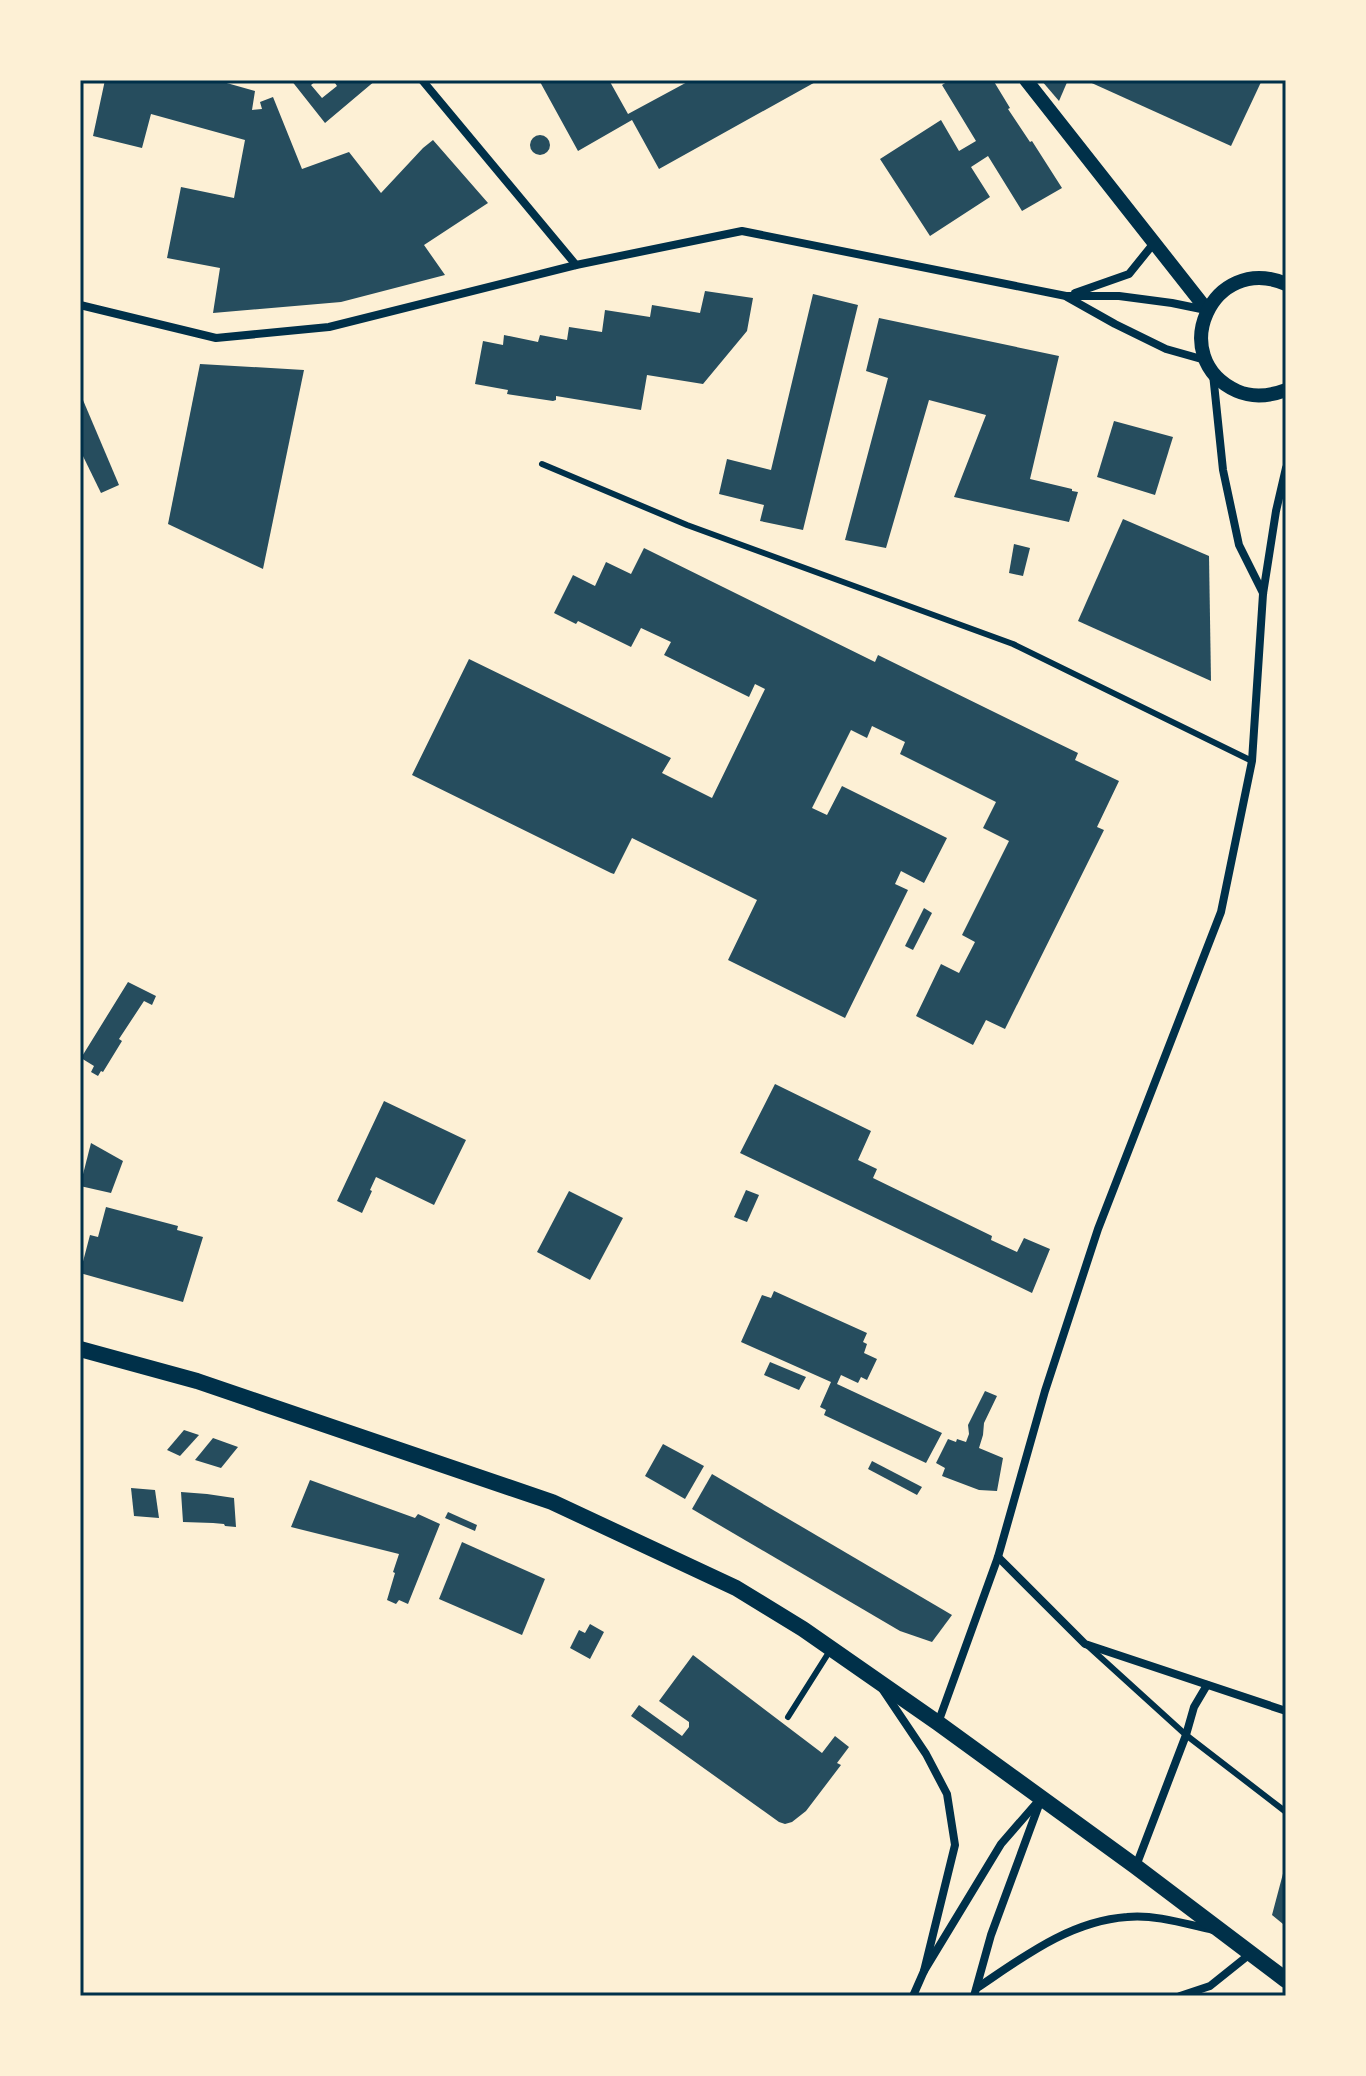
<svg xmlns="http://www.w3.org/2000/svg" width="1366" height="2076" font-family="'Open Sans',sans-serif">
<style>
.building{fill:#264d5e}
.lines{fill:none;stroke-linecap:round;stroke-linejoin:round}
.service{stroke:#003049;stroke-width:6}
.minor{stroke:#003049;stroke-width:8}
.tertiary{stroke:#003049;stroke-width:14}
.secondary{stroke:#003049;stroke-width:16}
.neatline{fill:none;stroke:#003049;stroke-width:3}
</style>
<rect width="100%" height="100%" fill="#fdf0d5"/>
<g class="building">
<path d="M 105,80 L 216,80 L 255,91 L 252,110 L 262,109 L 260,102 L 273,97 L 302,169 L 349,152 L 381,193 L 423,148 L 433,140 L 488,203 L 424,245 L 445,275 L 341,302 L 213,313 L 220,268 L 167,258 L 181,187 L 234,198 L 245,140 L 151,114 L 142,148 L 93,136 Z"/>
<path d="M 291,80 L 317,80 L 311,85 L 322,98 L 337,86 L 333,80 L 376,80 L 325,123 Z"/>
<path d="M 539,80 L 609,80 L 628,114 L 691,80 L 819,80 L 659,169 L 632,120 L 578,151 Z"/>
<path d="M 950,80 L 993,80 L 1010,108 L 1008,109 L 1030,142 L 1032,141 L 1062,188 L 1022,211 L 988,156 L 971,167 L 990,197 L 930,236 L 880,159 L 941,120 L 959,151 L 976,141 L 942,85 Z"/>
<path d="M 1041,80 L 1068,80 L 1059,101 Z"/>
<path d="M 1085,80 L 1262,80 L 1231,146 Z"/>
<circle cx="540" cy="145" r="10"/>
<path d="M 705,291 L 753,298 L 747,331 L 703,384 L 647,375 L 641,410 L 556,396 L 556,400 L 553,401 L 507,394 L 508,390 L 475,384 L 483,341 L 503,345 L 504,335 L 538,342 L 540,335 L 567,340 L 569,327 L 602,332 L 605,310 L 650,317 L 652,305 L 700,313 Z"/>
<path d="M 813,294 L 858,305 L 803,530 L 760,521 L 764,505 L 719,494 L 727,459 L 771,470 Z"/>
<path d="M 879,318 L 1059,356 L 1030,479 L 1072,489 L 1072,491 L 1078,492 L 1069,522 L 954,497 L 986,415 L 929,400 L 886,548 L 845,540 L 888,378 L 866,371 Z"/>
<path d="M 200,364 L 304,370 L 263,569 L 168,524 Z"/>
<path d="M 80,393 L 119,485 L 101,493 L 80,450 Z"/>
<path d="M 1114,421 L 1173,437 L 1155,495 L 1097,477 Z"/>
<path d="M 1123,519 L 1209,556 L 1211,681 L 1078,621 Z"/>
<path d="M 1014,544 L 1030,548 L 1023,576 L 1009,573 Z"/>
<path d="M 644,548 L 875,662 L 878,655 L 1045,737 L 1078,753 L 1075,760 L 1119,781 L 1097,827 L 1104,830 L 1005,1029 L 986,1020 L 973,1045 L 916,1016 L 941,964 L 959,973 L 975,942 L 962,935 L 1009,841 L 983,828 L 996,802 L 900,754 L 905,742 L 872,726 L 867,738 L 851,730 L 812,808 L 827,815 L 842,786 L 947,838 L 924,883 L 901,871 L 895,884 L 908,890 L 845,1018 L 728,960 L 757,900 L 632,838 L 614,874 L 611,873 L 412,775 L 469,659 L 671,758 L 662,773 L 712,798 L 765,689 L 755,684 L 749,697 L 664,655 L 671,642 L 641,628 L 631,647 L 578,621 L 576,624 L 554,613 L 573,575 L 595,586 L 606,562 L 631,574 Z"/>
<path d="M 924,908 L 932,913 L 913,950 L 905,946 Z"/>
<path d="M 128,982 L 156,996 L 152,1005 L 144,1001 L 119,1039 L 122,1041 L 103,1072 L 101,1071 L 98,1076 L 91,1072 L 94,1066 L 81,1058 Z"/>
<path d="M 775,1084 L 871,1131 L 858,1160 L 877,1169 L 873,1178 L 992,1236 L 991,1240 L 1017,1252 L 1024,1238 L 1050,1249 L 1032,1293 L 740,1153 Z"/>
<path d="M 384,1101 L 466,1140 L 434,1205 L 376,1177 L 370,1190 L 372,1191 L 362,1213 L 337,1201 Z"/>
<path d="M 91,1143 L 123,1161 L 111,1193 L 80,1186 Z"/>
<path d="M 746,1190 L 759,1195 L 747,1222 L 734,1217 Z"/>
<path d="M 569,1191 L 623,1218 L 590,1280 L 537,1252 Z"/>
<path d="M 106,1207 L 178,1226 L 177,1230 L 203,1237 L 183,1302 L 80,1273 L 90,1235 L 98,1237 Z"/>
<path d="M 774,1291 L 867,1333 L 863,1342 L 867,1344 L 864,1353 L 877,1359 L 867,1380 L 861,1377 L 858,1383 L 841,1375 L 837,1384 L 942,1433 L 926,1463 L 824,1415 L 826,1410 L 820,1407 L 831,1382 L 741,1342 L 762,1295 L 771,1298 Z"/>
<path d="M 770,1362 L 806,1377 L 799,1390 L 764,1375 Z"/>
<path d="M 985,1391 L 997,1396 L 984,1423 L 983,1435 L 979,1448 L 1003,1458 L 997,1491 L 979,1490 L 942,1476 L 945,1468 L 936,1463 L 948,1439 L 956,1442 L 957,1439 L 966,1442 L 969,1434 L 968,1425 Z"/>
<path d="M 184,1430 L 199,1435 L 180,1456 L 167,1450 Z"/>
<path d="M 213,1438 L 238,1447 L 221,1468 L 195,1460 Z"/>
<path d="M 663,1444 L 704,1466 L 685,1499 L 645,1476 Z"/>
<path d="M 872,1461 L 922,1487 L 917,1495 L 868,1469 Z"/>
<path d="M 712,1474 L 952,1615 L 932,1642 L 900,1631 L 692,1509 Z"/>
<path d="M 310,1480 L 415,1518 L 418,1514 L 440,1524 L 408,1604 L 399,1600 L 396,1604 L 387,1600 L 395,1573 L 393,1572 L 399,1554 L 291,1527 Z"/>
<path d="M 131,1488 L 155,1490 L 159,1518 L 134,1516 Z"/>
<path d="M 181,1492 L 207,1494 L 234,1498 L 236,1527 L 225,1526 L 224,1524 L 213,1523 L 183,1522 Z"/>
<path d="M 448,1512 L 477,1525 L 475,1531 L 445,1518 Z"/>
<path d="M 462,1542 L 545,1579 L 522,1635 L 439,1599 Z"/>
<path d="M 590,1624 L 604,1632 L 590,1659 L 570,1648 L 579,1630 L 585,1633 Z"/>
<path d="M 693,1655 L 822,1753 L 835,1736 L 849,1747 L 837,1763 L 841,1765 L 806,1811 L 792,1822 L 785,1824 L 779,1822 L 631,1716 L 639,1705 L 682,1736 L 689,1727 L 689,1722 L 659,1701 Z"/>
<path d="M 1285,1866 L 1286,1922 L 1285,1921 L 1283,1924 L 1272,1915 Z"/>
</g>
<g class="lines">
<g class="service">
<path d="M 542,464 L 687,525 L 1013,644 L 1252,761"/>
<path d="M 1088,1646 L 1186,1735 L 1286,1812"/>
<path d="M 788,1717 L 831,1649"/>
</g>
<g class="minor">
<path d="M 422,80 L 576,265"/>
<path d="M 1075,293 L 1129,274 L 1154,243"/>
<path d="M 1067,297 L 1115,324 L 1166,349 L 1205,360"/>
<path d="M 80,305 L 216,338 L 329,327 L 576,265 L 742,231 L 1066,296 L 1119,296 L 1172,303 L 1206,310"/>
<path d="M 1213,374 L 1223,470 L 1239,545 L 1263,593"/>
<path d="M 998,1557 L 1085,1644 L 1286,1711"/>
<path d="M 883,1690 L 926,1754 L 947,1794 L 955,1845 L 924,1971"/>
<path d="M 938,1723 L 998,1557 L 1045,1391 L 1098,1229 L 1221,912 L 1252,761 L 1263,594 L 1276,511 L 1286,468"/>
<path d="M 1136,1866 L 1186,1735 L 1194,1707 L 1207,1685"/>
<path d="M 977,1988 C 1023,1957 1070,1921 1127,1917 C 1154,1914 1186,1924 1213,1930"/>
<path d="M 913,1996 L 924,1971 L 1001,1844 L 1041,1798"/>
<path d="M 974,1996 L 991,1935 L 1040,1802"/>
<path d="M 1180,1996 L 1210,1986 L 1250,1954"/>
</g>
<g class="tertiary">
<path d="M 1026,80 L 1207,310"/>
<path d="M 1286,284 C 1212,252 1165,358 1237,391 C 1253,398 1270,396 1286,390"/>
</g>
<path class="secondary" d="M 80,1349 L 197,1381 L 552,1502 L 736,1588 L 803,1629 L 938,1723 L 1135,1866 L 1286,1980"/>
</g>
<rect width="1366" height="2076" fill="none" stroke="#fdf0d5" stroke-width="164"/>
<rect x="82" y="82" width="1202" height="1912" class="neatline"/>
</svg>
